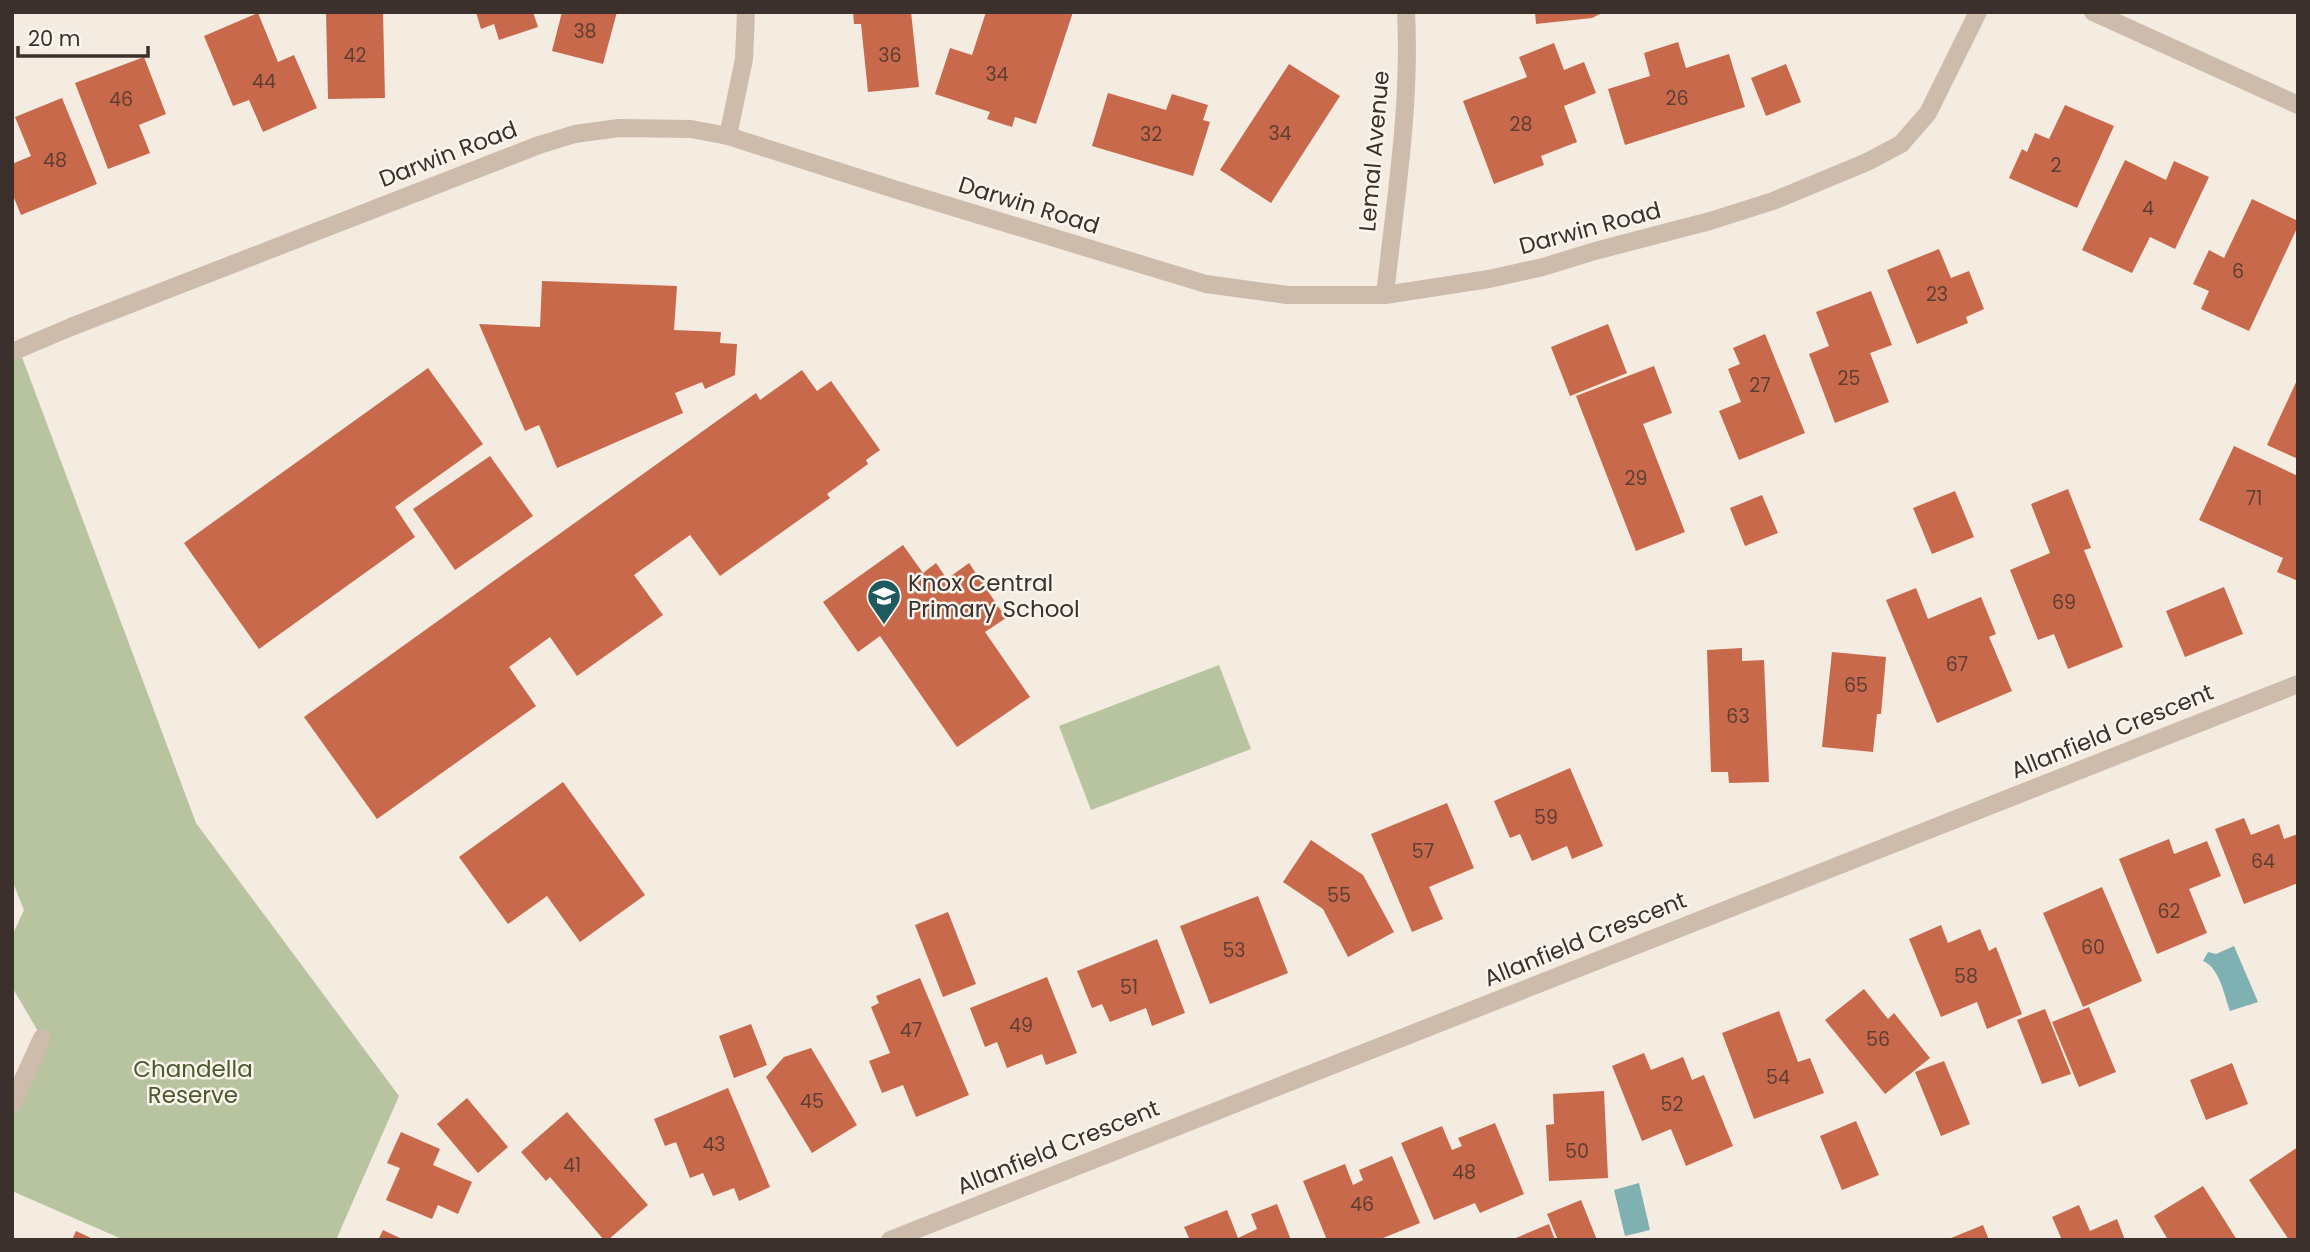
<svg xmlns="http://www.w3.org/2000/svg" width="2310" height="1252" font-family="Poppins,sans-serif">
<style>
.green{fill:#b8c4a0}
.water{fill:#7fb0b2}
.building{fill:#c8694b}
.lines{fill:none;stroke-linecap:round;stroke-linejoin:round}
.minor{stroke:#cdbbac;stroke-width:18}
.labels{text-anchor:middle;stroke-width:5;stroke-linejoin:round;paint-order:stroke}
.number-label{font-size:19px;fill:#5e3e33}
.street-label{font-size:23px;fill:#3b302b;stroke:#fbf5ee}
.poi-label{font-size:23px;fill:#3b302b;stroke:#fbf5ee;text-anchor:start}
.park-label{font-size:23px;fill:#4a5a2e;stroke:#fbf5ee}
</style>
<rect width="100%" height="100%" fill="#f4ebe1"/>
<g class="green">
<path d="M 19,349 L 196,823 L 399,1096 L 336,1240 L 124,1240 L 12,1191 L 12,1104 L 42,1038 L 12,987 L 12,936 L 24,910 L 12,880 L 12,352 Z"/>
<path d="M 1219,665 L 1251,749 L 1091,810 L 1059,726 Z"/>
</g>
<g class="water">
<path d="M 2234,946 L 2258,1002 L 2230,1011 C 2224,995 2220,968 2203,961 L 2208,952 L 2216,954 Z"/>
<path d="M 1639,1183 L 1650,1230 L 1625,1236 L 1614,1190 Z"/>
</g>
<g class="building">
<path d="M 326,12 L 383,12 L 385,98 L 328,99 Z"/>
<path d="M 476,12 L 533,12 L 538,27 L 499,40 L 494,24 L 481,29 Z"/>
<path d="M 562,12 L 617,12 L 603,64 L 552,51 Z"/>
<path d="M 853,12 L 911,12 L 919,87 L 868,92 L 861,24 L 854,24 Z"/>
<path d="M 986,12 L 1073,12 L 1036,124 L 1015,117 L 1012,127 L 987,119 L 990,112 L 935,94 L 950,48 L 972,55 Z"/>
<path d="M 1535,12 L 1604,12 L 1592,18 L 1536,24 Z"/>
<path d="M 258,13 L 278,62 L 294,55 L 317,108 L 263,132 L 249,100 L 233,106 L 204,36 Z"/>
<path d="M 1678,42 L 1686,68 L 1729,54 L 1745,107 L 1625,145 L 1608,89 L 1650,76 L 1644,53 Z"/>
<path d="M 1554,43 L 1564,70 L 1584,62 L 1596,93 L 1564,106 L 1577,142 L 1541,156 L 1544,165 L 1494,184 L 1463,101 L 1527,77 L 1519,57 Z"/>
<path d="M 144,57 L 166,114 L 139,125 L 150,153 L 108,169 L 75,83 Z"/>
<path d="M 1289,64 L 1340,96 L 1271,203 L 1220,170 Z"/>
<path d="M 1786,64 L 1801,102 L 1766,116 L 1751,78 Z"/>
<path d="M 1108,93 L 1166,110 L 1172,94 L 1208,105 L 1203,120 L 1210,122 L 1193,176 L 1092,146 Z"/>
<path d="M 62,98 L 97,184 L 21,215 L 12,193 L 12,164 L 31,156 L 15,117 Z"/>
<path d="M 2065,105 L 2114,126 L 2077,208 L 2009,178 L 2022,149 L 2027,152 L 2035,133 L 2049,139 Z"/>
<path d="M 2125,160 L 2166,180 L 2174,161 L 2209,177 L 2175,249 L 2150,237 L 2132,273 L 2082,250 Z"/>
<path d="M 2252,199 L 2298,221 L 2298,226 L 2249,331 L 2201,309 L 2209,291 L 2193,284 L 2209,250 L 2224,258 Z"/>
<path d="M 1939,249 L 1951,278 L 1969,271 L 1984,309 L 1966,317 L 1968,323 L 1917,344 L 1887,270 Z"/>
<path d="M 542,281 L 677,286 L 674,330 L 721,332 L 720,343 L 737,344 L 735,375 L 705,389 L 702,382 L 675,393 L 683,413 L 557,468 L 539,425 L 525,431 L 479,324 L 540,327 Z"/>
<path d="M 1871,291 L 1892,345 L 1870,353 L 1889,402 L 1835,423 L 1809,354 L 1829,346 L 1816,312 Z"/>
<path d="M 1608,324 L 1627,373 L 1570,396 L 1551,347 Z"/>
<path d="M 1765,334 L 1805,433 L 1739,460 L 1719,411 L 1741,402 L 1728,369 L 1740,364 L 1733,348 Z"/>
<path d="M 1654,366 L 1672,413 L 1643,424 L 1685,532 L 1636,551 L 1576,396 Z"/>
<path d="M 428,368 L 483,444 L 395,507 L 415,537 L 259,649 L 184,543 Z"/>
<path d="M 802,370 L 817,391 L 831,381 L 880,450 L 866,460 L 868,464 L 827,494 L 830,498 L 720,576 L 690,535 L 634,575 L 663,615 L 577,676 L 550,637 L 509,667 L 536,706 L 377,819 L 304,717 L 756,393 L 760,400 Z"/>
<path d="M 2298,378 L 2298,459 L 2267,445 Z"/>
<path d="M 2234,446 L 2298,476 L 2298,581 L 2277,572 L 2283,558 L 2199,520 Z"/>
<path d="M 490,456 L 533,516 L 455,570 L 413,509 Z"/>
<path d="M 2068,489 L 2091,548 L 2084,550 L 2123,647 L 2068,669 L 2054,634 L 2038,640 L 2010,570 L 2050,553 L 2031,504 Z"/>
<path d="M 1955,491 L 1974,537 L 1932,554 L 1913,508 Z"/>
<path d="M 1762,495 L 1778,533 L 1745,546 L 1730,508 Z"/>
<path d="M 903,545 L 923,573 L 936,563 L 947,579 L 969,563 L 1006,618 L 985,632 L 1030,697 L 957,747 L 880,636 L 858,652 L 823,602 Z"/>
<path d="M 2224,587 L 2243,634 L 2185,657 L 2166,611 Z"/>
<path d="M 1916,588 L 1928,619 L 1981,597 L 1996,634 L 1989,637 L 2012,691 L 1937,723 L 1886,600 Z"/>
<path d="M 1742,648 L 1742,661 L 1764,660 L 1769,782 L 1729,783 L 1728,772 L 1711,772 L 1707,650 Z"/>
<path d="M 1832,652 L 1886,657 L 1881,714 L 1877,714 L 1873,752 L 1822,747 Z"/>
<path d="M 1570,768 L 1603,846 L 1572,859 L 1567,846 L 1532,861 L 1520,834 L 1510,838 L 1494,801 Z"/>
<path d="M 563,782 L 645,895 L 580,942 L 547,896 L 508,924 L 459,857 Z"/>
<path d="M 1447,803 L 1474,868 L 1429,887 L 1443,919 L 1412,932 L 1371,834 Z"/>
<path d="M 2244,818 L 2251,835 L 2279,824 L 2284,839 L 2298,834 L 2298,883 L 2244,904 L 2215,829 Z"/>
<path d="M 2169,839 L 2174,854 L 2207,841 L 2221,876 L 2189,889 L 2207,933 L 2157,954 L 2119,859 Z"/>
<path d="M 1311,840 L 1363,875 L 1394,932 L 1348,957 L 1323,909 L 1283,882 Z"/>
<path d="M 2102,887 L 2142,981 L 2083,1007 L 2043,913 Z"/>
<path d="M 1258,896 L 1288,973 L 1210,1004 L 1180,926 Z"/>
<path d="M 948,912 L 976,984 L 943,997 L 915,925 Z"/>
<path d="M 1941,925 L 1948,943 L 1980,929 L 1989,951 L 1996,947 L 2022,1014 L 1987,1029 L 1977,1002 L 1941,1017 L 1909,939 Z"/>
<path d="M 1157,939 L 1185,1013 L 1152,1026 L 1146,1008 L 1110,1022 L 1102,1004 L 1092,1008 L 1077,971 Z"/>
<path d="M 1047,977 L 1077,1053 L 1046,1065 L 1042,1054 L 1007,1068 L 997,1042 L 985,1047 L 970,1008 Z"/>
<path d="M 920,978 L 969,1095 L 916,1117 L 903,1085 L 882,1093 L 869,1061 L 890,1053 L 871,1007 L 879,1003 L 876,996 Z"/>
<path d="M 1864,989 L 1888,1019 L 1894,1013 L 1930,1058 L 1885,1094 L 1825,1020 Z"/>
<path d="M 2089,1007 L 2116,1072 L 2079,1087 L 2052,1022 Z"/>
<path d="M 2045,1009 L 2071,1074 L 2042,1084 L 2017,1020 Z"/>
<path d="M 1779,1011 L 1798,1062 L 1810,1058 L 1824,1093 L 1754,1119 L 1722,1033 Z"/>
<path d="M 751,1024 L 767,1065 L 734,1078 L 719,1036 Z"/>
<path d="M 811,1048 L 857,1125 L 812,1153 L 766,1077 L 784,1057 Z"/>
<path d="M 1644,1053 L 1651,1070 L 1683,1057 L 1692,1080 L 1704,1075 L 1733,1146 L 1686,1166 L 1671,1129 L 1642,1141 L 1612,1066 Z"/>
<path d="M 1944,1061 L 1970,1124 L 1941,1136 L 1915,1072 Z"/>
<path d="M 2232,1063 L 2248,1104 L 2206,1120 L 2190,1080 Z"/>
<path d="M 728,1088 L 770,1187 L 739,1201 L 734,1188 L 713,1196 L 703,1173 L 690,1178 L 676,1142 L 665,1146 L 654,1119 Z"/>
<path d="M 1604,1091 L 1608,1178 L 1549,1181 L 1546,1125 L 1554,1124 L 1553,1094 Z"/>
<path d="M 467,1098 L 508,1147 L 478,1173 L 437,1124 Z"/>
<path d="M 567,1112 L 648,1205 L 608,1240 L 604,1240 L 550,1177 L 546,1181 L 521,1152 Z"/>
<path d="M 1856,1121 L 1879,1175 L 1842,1190 L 1820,1136 Z"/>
<path d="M 1495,1123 L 1524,1194 L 1480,1213 L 1475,1203 L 1434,1220 L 1401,1143 L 1442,1126 L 1452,1150 L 1462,1146 L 1458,1138 Z"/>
<path d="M 401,1132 L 440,1149 L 433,1165 L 472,1182 L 458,1214 L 438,1205 L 432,1219 L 386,1200 L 400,1168 L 387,1163 Z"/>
<path d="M 2298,1147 L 2298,1240 L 2289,1240 L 2249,1180 Z"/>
<path d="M 1392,1156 L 1420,1223 L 1378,1240 L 1327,1240 L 1303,1181 L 1345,1164 L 1353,1185 L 1363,1180 L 1359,1170 Z"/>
<path d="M 2203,1186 L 2237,1240 L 2168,1240 L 2154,1216 Z"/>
<path d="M 1581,1200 L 1597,1240 L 1558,1240 L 1547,1214 Z"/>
<path d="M 1277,1204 L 1291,1240 L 1190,1240 L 1184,1227 L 1227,1210 L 1238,1238 L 1257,1229 L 1251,1214 Z"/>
<path d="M 2079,1205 L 2090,1231 L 2117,1219 L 2125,1240 L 2062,1240 L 2052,1217 Z"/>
<path d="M 1549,1224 L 1555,1240 L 1511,1240 Z"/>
<path d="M 1983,1225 L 1989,1240 L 1946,1240 Z"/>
<path d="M 383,1230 L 404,1240 L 378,1240 Z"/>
<path d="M 76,1231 L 95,1240 L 72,1240 Z"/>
</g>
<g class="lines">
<g class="minor">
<path d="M 2093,12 L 2298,105"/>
<path d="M 728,136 L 744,59 L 746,12"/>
<path d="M 1385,295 C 1395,201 1411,106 1406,12"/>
<path d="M 12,352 L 71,327 L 539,145 L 575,134 L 619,128 L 691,129 L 728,136 L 897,190 L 1206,284 L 1287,295 L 1385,295 L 1489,279 L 1543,267 L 1595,251 L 1710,221 L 1773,201 L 1867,162 L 1901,144 L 1928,113 L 1978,12"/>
<path d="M 12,1104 L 42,1038"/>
<path d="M 890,1240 L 2298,684"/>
</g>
</g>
<defs>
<g id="school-pin" transform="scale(1.75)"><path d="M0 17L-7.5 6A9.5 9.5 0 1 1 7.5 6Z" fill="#1f5a5e" stroke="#fbf5ee"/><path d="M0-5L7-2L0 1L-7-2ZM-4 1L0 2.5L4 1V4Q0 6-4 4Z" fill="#fff"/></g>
</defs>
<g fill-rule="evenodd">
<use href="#school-pin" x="884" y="596"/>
</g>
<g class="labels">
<g class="number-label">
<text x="585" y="38">38</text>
<text x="355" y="62">42</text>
<text x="890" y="62">36</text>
<text x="997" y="81">34</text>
<text x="264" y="88">44</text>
<text x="1677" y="105">26</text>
<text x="121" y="106">46</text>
<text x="1521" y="131">28</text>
<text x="1280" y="140">34</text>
<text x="1151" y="141">32</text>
<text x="55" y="167">48</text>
<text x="2056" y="172">2</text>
<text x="2148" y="215">4</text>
<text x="2238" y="278">6</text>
<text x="1937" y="301">23</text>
<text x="1849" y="385">25</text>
<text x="1760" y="392">27</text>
<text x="1636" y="485">29</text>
<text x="2254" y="505">71</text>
<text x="2064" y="609">69</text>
<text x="1957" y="671">67</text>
<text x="1856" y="692">65</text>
<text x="1738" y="723">63</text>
<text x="1546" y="824">59</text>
<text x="1423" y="858">57</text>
<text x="2263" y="868">64</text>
<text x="1339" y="902">55</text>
<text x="2169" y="918">62</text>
<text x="2093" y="954">60</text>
<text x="1234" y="957">53</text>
<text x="1966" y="983">58</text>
<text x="1129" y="994">51</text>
<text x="1021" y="1032">49</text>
<text x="911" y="1037">47</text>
<text x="1878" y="1046">56</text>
<text x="1778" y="1084">54</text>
<text x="812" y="1108">45</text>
<text x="1672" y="1111">52</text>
<text x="714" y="1151">43</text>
<text x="1577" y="1158">50</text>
<text x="572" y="1172">41</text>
<text x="1464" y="1179">48</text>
<text x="1362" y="1211">46</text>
</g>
<g class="street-label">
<text transform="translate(1374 151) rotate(-85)" y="8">Lemal Avenue</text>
<text transform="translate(448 154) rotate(-21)" y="8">Darwin Road</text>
<text transform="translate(1029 205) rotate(17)" y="8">Darwin Road</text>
<text transform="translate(1590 228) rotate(-15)" y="8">Darwin Road</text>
<text transform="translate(2112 731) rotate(-22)" y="8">Allanfield Crescent</text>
<text transform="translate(1585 939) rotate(-22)" y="8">Allanfield Crescent</text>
<text transform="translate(1058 1147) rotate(-22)" y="8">Allanfield Crescent</text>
</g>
<g class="poi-label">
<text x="908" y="591">Knox Central<tspan x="908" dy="26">Primary School</tspan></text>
</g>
<g class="park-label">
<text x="193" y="1077">Chandella<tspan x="193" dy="26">Reserve</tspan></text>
</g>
</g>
<rect width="2310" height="1252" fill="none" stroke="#3b302b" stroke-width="28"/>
<path d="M18 46v10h130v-10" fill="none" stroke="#3b302b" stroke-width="3.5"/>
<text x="28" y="46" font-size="21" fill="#3b302b" stroke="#fbf5ee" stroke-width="5" paint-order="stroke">20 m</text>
</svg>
